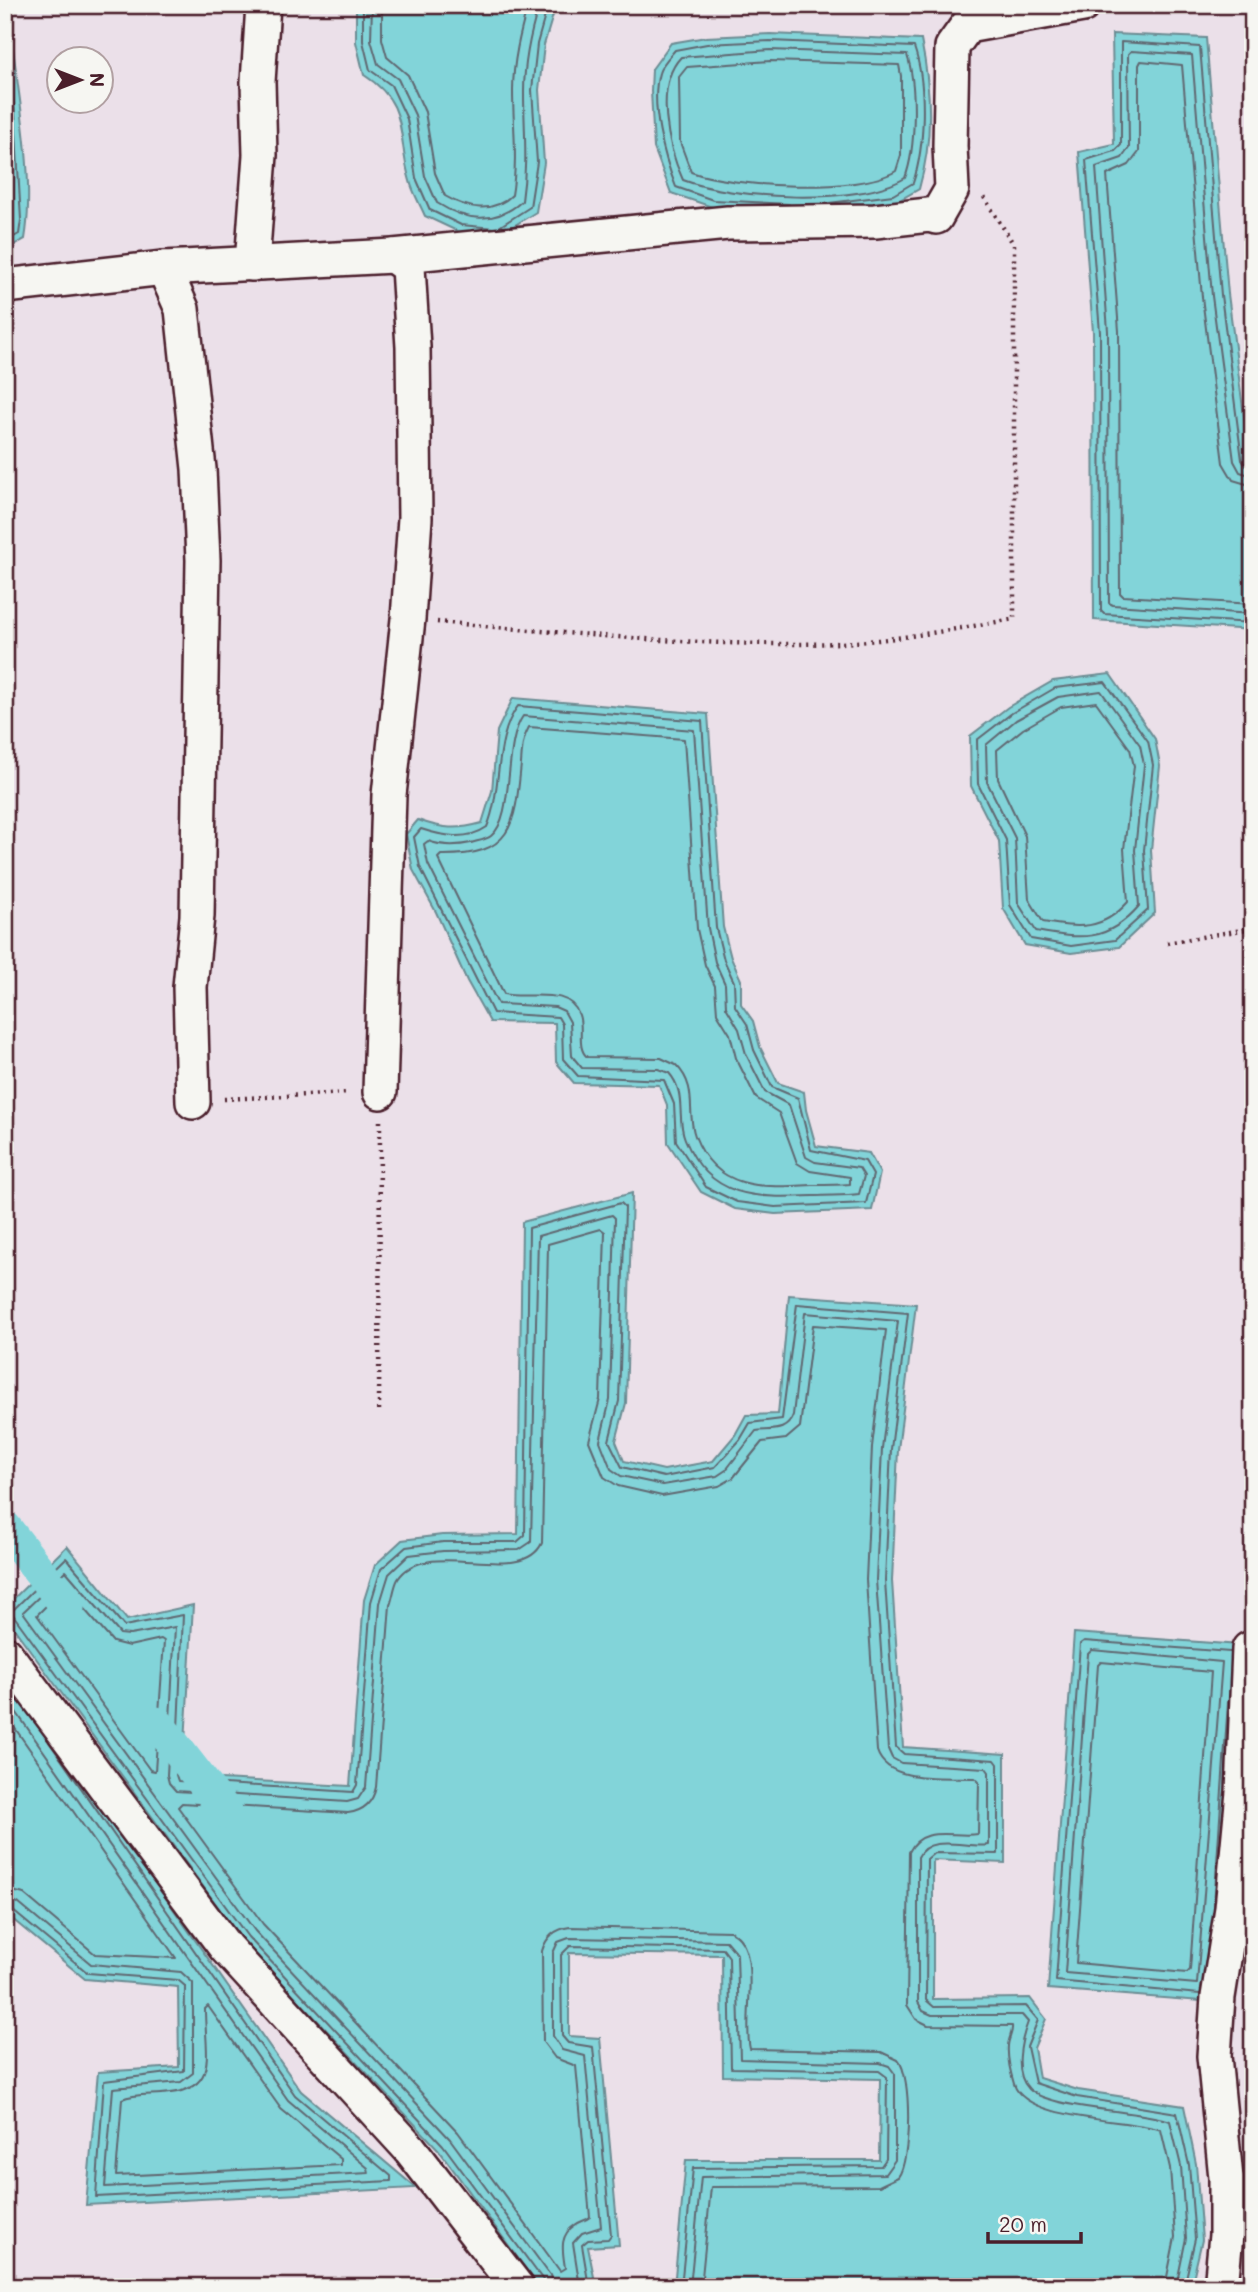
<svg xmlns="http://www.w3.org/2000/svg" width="1258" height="2292" font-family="Mali,sans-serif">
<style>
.water{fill:#82d4d9;stroke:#6c8c93;stroke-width:2}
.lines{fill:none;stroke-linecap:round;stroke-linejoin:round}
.shore{stroke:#606771;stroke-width:2}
.canal{stroke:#82d4d9;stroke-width:33}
.street-casing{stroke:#4a1f2b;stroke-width:38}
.path{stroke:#4a1f2b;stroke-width:4.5;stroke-dasharray:2 5;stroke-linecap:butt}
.street{stroke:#f6f6f2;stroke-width:33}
</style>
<rect width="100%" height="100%" fill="#ebe0e9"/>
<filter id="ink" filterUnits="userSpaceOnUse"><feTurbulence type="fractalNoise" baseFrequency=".0143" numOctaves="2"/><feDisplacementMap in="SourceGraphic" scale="14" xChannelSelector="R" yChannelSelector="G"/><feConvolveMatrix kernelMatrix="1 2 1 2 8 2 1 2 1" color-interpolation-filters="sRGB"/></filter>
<g filter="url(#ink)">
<g class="water">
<path d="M 356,5 L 556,5 L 544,45 L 539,90 L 544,163 L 536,212 L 499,235 L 459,232 L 425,216 C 420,204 413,193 410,181 C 396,135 411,105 364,75 L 356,42 Z"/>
<path d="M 5,34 L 12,40 C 19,100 35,180 25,239 L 5,250 Z"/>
<path d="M 770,34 L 921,40 C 931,88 933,141 919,189 L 896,202 L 855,209 L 775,211 L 712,207 L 671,193 L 654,148 L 651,91 L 652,69 L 671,43 L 706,37 Z"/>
<path d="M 1112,34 L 1206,38 L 1228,294 L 1253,485 L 1253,630 L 1094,620 L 1093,332 L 1079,152 L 1114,144 Z"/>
<path d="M 1110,674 L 1155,739 L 1160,766 L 1151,850 L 1155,913 L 1119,947 L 1071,953 L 1025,945 L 1003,908 L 999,841 L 971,786 L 970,736 L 1008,707 L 1053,681 Z"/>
<path d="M 513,698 L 708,714 L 723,927 L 731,958 L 741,980 L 741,1004 L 753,1021 L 760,1047 L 778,1083 L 804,1092 L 806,1110 L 816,1146 L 869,1153 L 880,1173 L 872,1210 L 775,1214 L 735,1209 L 701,1192 L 668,1143 L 667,1105 L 659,1085 L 574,1083 L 556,1062 L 555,1023 L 490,1022 L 467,981 L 436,912 L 413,870 L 406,834 L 418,820 C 442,829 457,830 482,823 L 492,791 L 497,731 Z"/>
<path d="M 632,1193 L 626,1403 L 616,1441 L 624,1461 L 664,1470 L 713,1461 L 735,1435 L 746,1415 L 778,1414 L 789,1295 L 916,1304 L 898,1450 L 892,1581 L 903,1747 L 1005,1754 L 1005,1863 L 933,1860 L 933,1999 L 1030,1998 L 1046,2019 L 1034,2048 L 1039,2078 L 1078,2090 L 1184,2106 L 1196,2164 L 1202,2240 L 1191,2287 L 674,2287 L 686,2160 L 879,2160 L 880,2079 L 723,2076 L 722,1955 L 569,1953 L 569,2036 L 600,2038 L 619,2245 L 588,2247 L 596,2287 L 539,2287 L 438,2149 L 243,1941 L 5,1616 L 5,1607 L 67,1546 L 127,1620 L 193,1605 L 183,1777 L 350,1786 L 364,1600 L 375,1565 L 402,1540 L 442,1535 L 518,1534 L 522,1222 Z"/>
<path d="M 1074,1633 L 1240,1645 L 1214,2002 L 1048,1989 Z"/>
<path d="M 5,1669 L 301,2091 L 416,2188 L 86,2205 L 98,2072 L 179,2067 L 178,1987 L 85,1979 L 5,1913 Z"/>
</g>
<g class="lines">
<g class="shore">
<path d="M 363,5 L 363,41 L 370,70 L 391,85 L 407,119 L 416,178 L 430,210 L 461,225 L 494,228"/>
<path d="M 372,5 L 371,40 L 378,64 L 398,79 L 415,115 L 425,176 L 437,203 C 465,221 496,225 522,201 C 528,160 524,133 524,92 C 524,62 530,34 539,5"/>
<path d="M 382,5 L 382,39 L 387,57 L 408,75 L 425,112 L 435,173 L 445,196 C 467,209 493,214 512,195 C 518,159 513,127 513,91 C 513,61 520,33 528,5"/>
<path d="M 5,44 L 15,115 L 21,220 L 19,234 L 5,242"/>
<path d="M 770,50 L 907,55 C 917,85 916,149 905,178 C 860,206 732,199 683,180 C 668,148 654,85 681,57 Z"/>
<path d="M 770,61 L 899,65 L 901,76 L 901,155 L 896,171 C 859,194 732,187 691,172 L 680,142 L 679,77 L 687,67 Z"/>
<path d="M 5,110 L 13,219 L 11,228 L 5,232"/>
<path d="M 789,204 L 713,200 L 676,187 C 664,157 650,105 659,73 C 661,65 670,56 675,50 L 707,44 L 770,41 L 914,47 C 927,84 925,147 913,183 L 893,195 L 829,203"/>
<path d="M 499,227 L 530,207 L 537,162 L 532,90 L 537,44 L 548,5"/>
<path d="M 1253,467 L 1246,466 L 1242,460 L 1221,295 L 1200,47 L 1121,42 L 1121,145 L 1115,151 L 1086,160 L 1100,332 L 1101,611 L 1104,614 L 1253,623"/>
<path d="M 1253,476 L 1240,472 L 1234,461 L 1212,296 L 1192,55 L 1131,51 L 1128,54 L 1129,148 L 1122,158 L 1096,167 L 1108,331 L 1109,603 L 1113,605 L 1253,614"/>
<path d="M 1253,486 L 1233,480 L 1223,463 L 1202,297 L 1182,65 L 1141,61 L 1139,65 L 1139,152 L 1129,165 L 1107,175 L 1119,331 L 1120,593 L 1123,596 L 1253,604"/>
<path d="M 1105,682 L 1148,741 L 1153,765 L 1144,850 L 1148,910 L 1115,940 L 1071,946 L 1031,939 L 1010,905 L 1006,840 L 978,784 L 977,740 L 1012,713 L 1055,688 Z"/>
<path d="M 1101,691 L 1140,745 L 1144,765 L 1135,850 L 1139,906 C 1107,943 1081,939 1036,931 L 1018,903 L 1015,838 L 987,782 L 986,745 L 1016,720 L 1058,697 Z"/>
<path d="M 1096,702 L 1130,749 L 1134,766 L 1124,849 L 1128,902 C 1102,931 1079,928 1043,922 L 1029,899 L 1025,836 L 998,779 L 997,750 L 1023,729 L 1061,707 Z"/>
<path d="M 518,706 L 702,721 L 716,928 L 724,960 L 734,982 L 735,1006 L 747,1024 L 754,1050 L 772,1087 L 798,1098 L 811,1150 L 865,1161 L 873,1175 L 866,1203 L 775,1207 L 737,1202 L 706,1187 L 676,1141 L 674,1104 L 664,1080 L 578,1076 L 563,1059 L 562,1024 L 558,1017 L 493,1013 L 420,867 L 414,837 L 421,829 C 442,836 467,841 487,827 C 503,789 493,739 518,706 Z"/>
<path d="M 523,716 L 694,730 L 708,928 L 715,962 L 725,984 L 726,1007 L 739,1029 L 746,1054 L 765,1092 L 789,1105 L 806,1157 L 815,1162 L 859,1168 L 864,1176 L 859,1194 C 845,1196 830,1195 816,1196 C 759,1198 710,1201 685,1139 C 676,1118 687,1093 669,1073 L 658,1069 L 582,1068 L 572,1056 L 570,1022 L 564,1011 L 555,1007 L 498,1004 L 428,864 L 424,844 L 428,841 C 441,846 457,846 471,843 C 477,841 486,840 491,836 C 515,817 503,744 523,716 Z"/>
<path d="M 529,727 L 684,739 L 697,929 L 705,965 L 715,986 L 717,1013 L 730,1034 L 736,1058 L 756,1098 L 779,1113 L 797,1163 L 810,1171 L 850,1177 L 850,1184 C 838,1185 825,1185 813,1185 C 763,1188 716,1191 695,1136 C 686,1112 699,1088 676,1065 L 661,1058 L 587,1057 C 576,1047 584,1029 579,1015 C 569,985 527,1000 504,994 L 438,858 L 441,855 C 512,856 515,827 521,764 C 522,751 522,739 529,727 Z"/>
<path d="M 65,1587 L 113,1642 L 129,1646 L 161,1639 L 164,1641 L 155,1771 L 150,1770 L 37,1615 Z"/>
<path d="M 1092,1650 L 1222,1662 L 1197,1984 L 1065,1973 L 1088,1654 Z"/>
<path d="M 1101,1662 L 1211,1672 L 1190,1970 L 1187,1973 L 1076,1963 L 1098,1665 Z"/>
<path d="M 5,1696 L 288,2100 L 368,2168 L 369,2173 L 105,2187 L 113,2088 L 181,2082 L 193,2073 L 193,1983 L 181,1972 L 91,1964 L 18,1903 L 5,1899"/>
<path d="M 5,1714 L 176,1958 L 95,1954 L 24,1894 L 5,1889"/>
<path d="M 1214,1906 L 1228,1702"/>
<path d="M 5,1908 L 12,1910 L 88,1973 L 178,1980 L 185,1986 L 184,2071 L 104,2081 L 96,2197 L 391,2181 L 391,2176 L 295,2095 L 49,1742"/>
<path d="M 1200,1994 L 1056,1981 L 1080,1644 L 1084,1641 L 1230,1652"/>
<path d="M 208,2006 L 281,2109 L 341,2159 L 341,2165 L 116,2176 L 122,2099 C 133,2094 148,2095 161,2094 C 221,2091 205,2056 205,2009 Z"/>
<path d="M 544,2287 L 543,2280 L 443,2145 L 248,1937 L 11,1612 L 66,1558 L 124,1626 L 183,1615 L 176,1775 L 178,1781 L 353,1792 L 357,1785 L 371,1602 L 381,1569 L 406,1547 L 443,1542 L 517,1542 L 525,1535 L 529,1228 L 621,1203 L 625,1207 L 619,1401 L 609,1441 L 622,1467 L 664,1477 L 715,1467 L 740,1440 L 750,1423 L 782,1419 L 797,1304 L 908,1313 L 891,1449 L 885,1581 L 896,1747 L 904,1754 L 995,1760 L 998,1764 L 998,1854 L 934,1853 L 927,1859 L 926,2000 L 934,2007 L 1026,2006 L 1038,2020 L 1027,2047 L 1035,2083 L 1077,2097 L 1177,2113 L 1189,2165 L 1195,2239 L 1184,2287"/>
<path d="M 553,2287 L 550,2275 L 450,2139 L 255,1931 L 23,1612 L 66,1571 L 120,1634 L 130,1635 L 175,1627 L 167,1775 L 169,1783 L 176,1791 L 347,1802 L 358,1799 L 366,1787 L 380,1603 L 389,1574 L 409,1555 L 443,1551 L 519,1550 L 531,1542 L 538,1236 L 612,1215 L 615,1218 L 610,1400 L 600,1441 L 611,1469 L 621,1476 L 663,1485 L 717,1476 L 726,1470 L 756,1431 C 771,1429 787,1433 793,1415 L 805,1313 L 898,1321 L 882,1448 L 876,1580 L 888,1749 L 892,1758 L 901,1763 L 986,1768 L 989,1772 L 989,1845 C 968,1849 929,1833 918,1857 L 918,2002 L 923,2011 L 932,2015 L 1022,2015 L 1028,2022 C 1021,2040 1013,2073 1029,2089 C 1049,2109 1138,2110 1170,2121 L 1181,2166 L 1186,2238 L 1176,2287"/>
<path d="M 580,2287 L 573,2243 L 582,2233 L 601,2227 L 585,2056 L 562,2050 L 553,2036 L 553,1953 L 558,1942 L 569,1938 L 726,1941 L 737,1954 L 740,2059 L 880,2063 L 889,2066 L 895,2074 L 895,2160 L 885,2174 L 701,2177 L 690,2287"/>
<path d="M 589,2287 L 582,2245 L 588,2240 L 608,2239 L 611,2235 L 593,2047 L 568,2043 L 562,2036 L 561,1955 L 570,1946 L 723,1949 L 729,1957 L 731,2068 L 879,2071 L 887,2077 L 886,2159 L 881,2166 L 693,2168 L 681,2287"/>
<path d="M 701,2287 L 711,2187 L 879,2186 L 898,2177 C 911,2161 912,2075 898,2060 L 881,2052 L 750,2049 C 742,2017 764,1947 730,1931 L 570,1927 C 555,1929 546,1937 542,1951 L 543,2042 L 555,2058 L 576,2066 L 590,2217 C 585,2221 580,2221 575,2225 C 558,2236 563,2252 565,2268 L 560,2271 L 458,2132 L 263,1924 L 178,1807 L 182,1803 L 348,1813 C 364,1811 373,1802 376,1787 L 390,1605 C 393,1598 394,1586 398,1579 C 426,1535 521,1588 542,1543 L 548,1244 L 601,1229 L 605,1232 L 600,1399 L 589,1441 L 604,1477 L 618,1486 L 662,1496 L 719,1486 L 733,1478 L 762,1442 L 786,1439 L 800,1427 L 813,1325 L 886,1330 L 872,1447 L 866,1580 L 877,1751 C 888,1785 947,1776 975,1778 L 979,1782 L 978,1834 C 953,1838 923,1824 909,1852 L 907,2005 L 916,2019 L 928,2025 L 1012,2026 C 1013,2033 1008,2039 1008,2046 C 1007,2058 1011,2074 1014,2084 C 1025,2121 1129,2119 1161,2130 L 1170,2168 L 1175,2237 L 1165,2287"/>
</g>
<g class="canal">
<path d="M 5,1527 L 68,1608"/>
<path d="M 157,1723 L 227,1813"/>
</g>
<g class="street-casing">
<g id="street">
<path d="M 252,264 L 260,155 L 258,82 L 263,5"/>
<path d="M 164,268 L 182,309 L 199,469 L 203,560 L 197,916 L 190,987 L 193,1102"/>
<path d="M 5,286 L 164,268 L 393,256 L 728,223 L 875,221 L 929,215 L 936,217 L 952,189 L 950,146 L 952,47 L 967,26 L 1083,5"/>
<path d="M 380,1092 L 389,795 L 408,619 L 415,518 L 413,347 L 408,267 L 393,256"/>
<path d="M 5,1653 L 226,1948 L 410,2149 L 517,2287"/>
<path d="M 1221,2287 L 1226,2235 L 1226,2178 L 1214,2056 L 1218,1997 L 1232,1908 L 1243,1792 L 1249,1649"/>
</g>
</g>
<g class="path">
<path d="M 437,622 C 571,633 706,648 840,643 C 899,640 955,629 1014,619 L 1014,245 L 982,194"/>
<path d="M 1167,943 L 1253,928"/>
<path d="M 224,1099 L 348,1093"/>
<path d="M 379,1410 L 380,1121"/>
</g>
<use href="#street" class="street"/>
</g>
</g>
<rect width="1258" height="2292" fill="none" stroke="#f6f6f2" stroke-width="28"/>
<rect x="14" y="14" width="1230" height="2264" fill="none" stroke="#4a1f2b" stroke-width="2.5" filter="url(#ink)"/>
<g transform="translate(80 80) rotate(90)"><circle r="33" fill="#f6f6f2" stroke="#b1a0a2" stroke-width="2"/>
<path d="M0-5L12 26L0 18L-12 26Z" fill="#4a1f2b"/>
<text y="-10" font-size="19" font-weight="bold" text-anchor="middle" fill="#4a1f2b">N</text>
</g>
<path d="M988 2232v10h93v-10" fill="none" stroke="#4a1f2b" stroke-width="3.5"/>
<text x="999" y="2232" font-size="21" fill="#4a1f2b" stroke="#f6f6f2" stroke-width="5" paint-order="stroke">20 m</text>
</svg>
